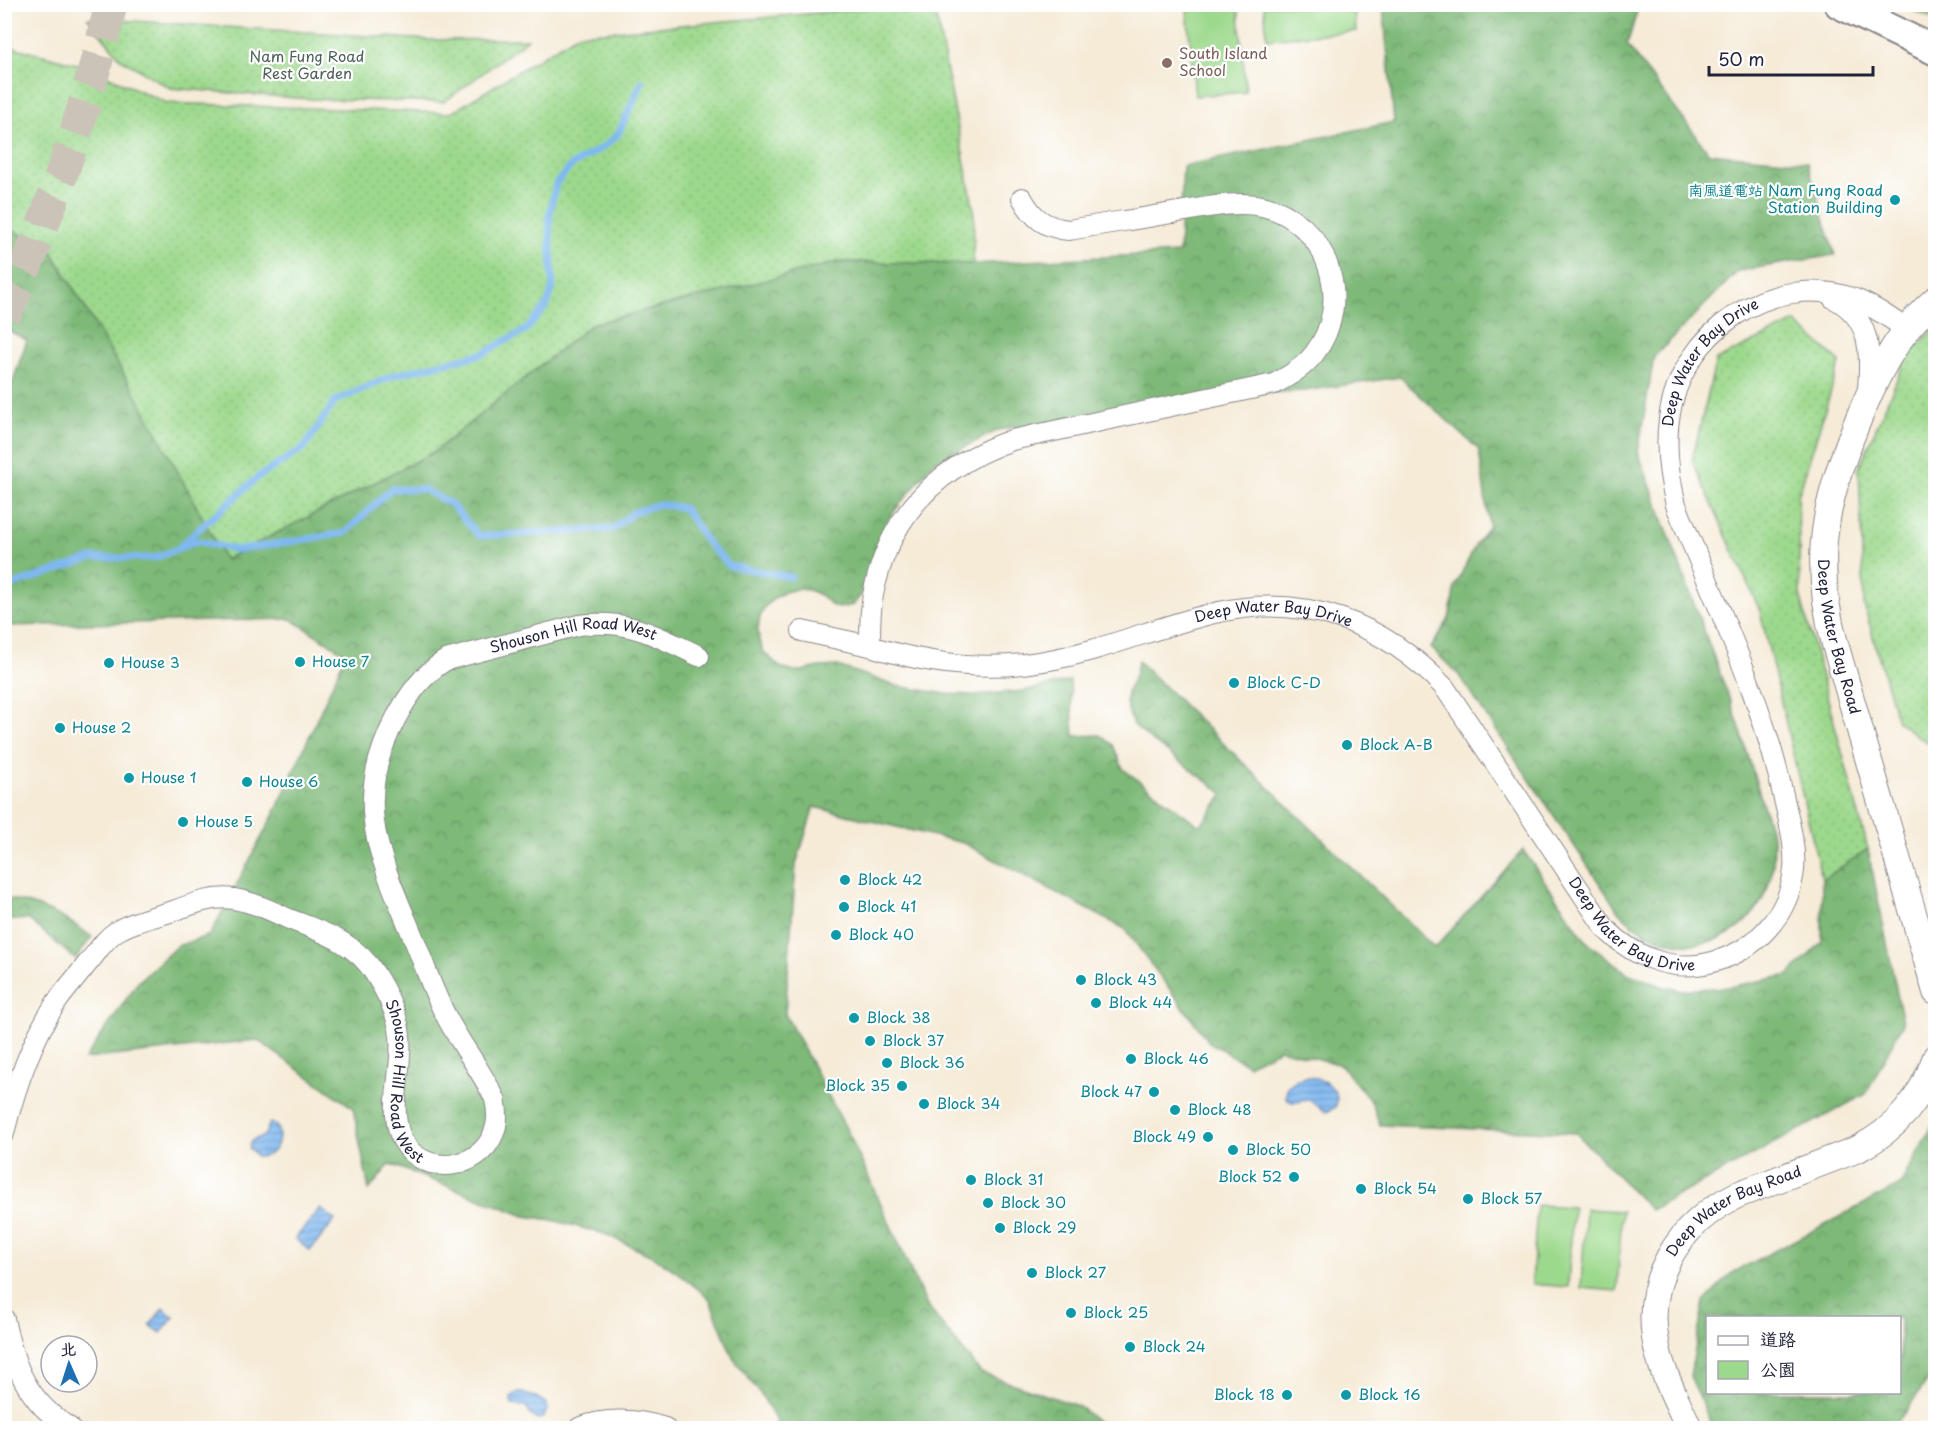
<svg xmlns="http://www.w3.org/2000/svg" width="1940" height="1433" font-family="'Playpen Sans','LXGW WenKai TC',sans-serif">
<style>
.grass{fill:url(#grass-dots);stroke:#607e64;stroke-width:1.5}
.forest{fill:url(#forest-crowns);stroke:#506e5a;stroke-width:1.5;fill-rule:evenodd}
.park{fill:#9dd98d;stroke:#607e64;stroke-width:1.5}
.water{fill:url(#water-rules);stroke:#506d96;stroke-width:1.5}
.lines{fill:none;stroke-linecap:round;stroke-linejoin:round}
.stream{stroke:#7fb8f0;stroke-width:7}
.trunk-tunnel{stroke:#cbc3b8;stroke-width:33;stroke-dasharray:33 16;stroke-linecap:butt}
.minor-casing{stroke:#8c8689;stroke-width:22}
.tertiary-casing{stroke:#8c8689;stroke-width:28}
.secondary-casing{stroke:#8c8689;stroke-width:32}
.minor{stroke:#fff;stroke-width:20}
.tertiary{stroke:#fff;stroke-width:26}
.secondary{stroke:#fff;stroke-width:28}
.education-dot{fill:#8d6e63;stroke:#fff;stroke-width:2}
.culture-dot{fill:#0f9aa8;stroke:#fff;stroke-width:2}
.labels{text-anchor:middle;stroke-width:4.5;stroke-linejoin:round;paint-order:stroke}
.education-label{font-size:15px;fill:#785e54;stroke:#fff;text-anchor:start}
.park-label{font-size:15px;fill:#4d6258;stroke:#fff}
.culture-label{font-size:15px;fill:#0d838f;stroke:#fff;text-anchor:start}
.street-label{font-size:15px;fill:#22223b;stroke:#fff}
</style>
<defs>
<pattern id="grass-dots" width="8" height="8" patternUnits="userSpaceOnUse" patternTransform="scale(1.5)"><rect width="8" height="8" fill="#9dd98d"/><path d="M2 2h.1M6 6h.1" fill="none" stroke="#87ba7b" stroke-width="1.8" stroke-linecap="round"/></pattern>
<pattern id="forest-crowns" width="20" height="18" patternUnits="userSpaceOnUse" patternTransform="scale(1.5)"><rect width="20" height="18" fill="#7eb978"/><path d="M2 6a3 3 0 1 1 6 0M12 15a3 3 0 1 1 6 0" fill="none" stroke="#679664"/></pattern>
<pattern id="water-rules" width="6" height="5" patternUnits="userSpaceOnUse" patternTransform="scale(1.5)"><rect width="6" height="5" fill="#7fb8f0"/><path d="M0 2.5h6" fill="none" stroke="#6895c4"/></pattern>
</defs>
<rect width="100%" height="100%" fill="#fff"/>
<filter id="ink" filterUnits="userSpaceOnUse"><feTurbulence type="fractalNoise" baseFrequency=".0167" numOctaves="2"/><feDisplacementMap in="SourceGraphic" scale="12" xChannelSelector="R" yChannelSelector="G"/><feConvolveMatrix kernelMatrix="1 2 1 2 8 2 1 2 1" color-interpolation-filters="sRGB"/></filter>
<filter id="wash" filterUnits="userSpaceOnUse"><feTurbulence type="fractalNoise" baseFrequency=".008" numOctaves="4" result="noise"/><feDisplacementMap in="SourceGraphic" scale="24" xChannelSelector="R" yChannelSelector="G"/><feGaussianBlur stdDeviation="1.35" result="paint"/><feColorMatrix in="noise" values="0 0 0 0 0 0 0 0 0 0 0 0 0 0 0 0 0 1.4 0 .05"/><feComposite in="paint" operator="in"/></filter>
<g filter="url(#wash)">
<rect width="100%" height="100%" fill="#f5ebd7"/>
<g class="grass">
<path d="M 908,5 L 934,5 L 974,210 L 973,264 L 839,262 L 592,324 L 434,452 L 225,560 L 143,407 L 51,250 L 5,226 L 4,45 L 85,66 L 167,103 L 451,113 L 578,34 Z"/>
<path d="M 88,18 L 430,40 L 528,39 L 444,102 L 308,99 L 170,88 L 121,59 Z"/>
<path d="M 1795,322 L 1840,362 L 1798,496 L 1800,595 L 1868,849 L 1822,880 L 1760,611 L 1692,460 L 1716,360 Z"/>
<path d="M 1935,328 L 1935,748 L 1897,721 L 1864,605 L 1859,468 L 1906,358 Z"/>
</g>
<g class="forest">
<path d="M 1383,5 L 1639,5 L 1627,45 L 1709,153 L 1807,162 L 1835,255 L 1738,271 L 1654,357 L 1638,452 L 1739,725 L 1773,839 C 1783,933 1684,980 1619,912 L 1458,674 L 1431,648 L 1449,619 L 1455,587 L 1476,544 L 1489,526 L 1479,450 L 1400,377 L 1304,391 L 1246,393 L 998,430 L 933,463 L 888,519 L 868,578 L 860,596 L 853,605 L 839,608 L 833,606 L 820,595 L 809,590 L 797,589 L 785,592 L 774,598 L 765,607 L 760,617 L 758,629 L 759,641 L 763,651 L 780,667 L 791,671 L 802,671 L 819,667 L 838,666 L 897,686 L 947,694 L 973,695 L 1024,691 L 1070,681 L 1074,736 L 1100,735 L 1113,745 L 1123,769 L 1200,826 L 1224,794 L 1147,737 L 1132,723 L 1126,703 L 1127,692 L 1136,673 L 1138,661 L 1435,948 L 1523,850 L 1586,941 L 1627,973 L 1664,987 L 1681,990 L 1729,987 L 1789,975 L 1822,942 L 1822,880 L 1868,849 L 1903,1023 L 1866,1094 L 1651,1210 L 1576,1133 L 1380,1125 L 1372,1103 L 1341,1065 L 1280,1049 L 1248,1065 L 1209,1042 L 1125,929 L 963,843 L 814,807 L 796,864 L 785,1014 L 849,1134 L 927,1306 L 981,1373 L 1078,1406 L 1106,1428 L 780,1428 L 762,1396 L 733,1358 L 709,1298 L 677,1272 L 654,1257 L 605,1234 L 552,1220 L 525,1216 L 390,1164 L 369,1190 L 353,1108 L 257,1040 L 85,1059 L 138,982 L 177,946 L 210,935 L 278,806 L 346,654 L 291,619 L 5,626 L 5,404 L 27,340 L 5,329 L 4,226 L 51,250 L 143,407 L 225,560 L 434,452 L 592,324 L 839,262 L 973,264 L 1179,253 L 1183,166 L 1394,122 Z"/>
<path d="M 4,898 C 37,903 66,917 92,937 L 75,959 L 28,919 L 5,921 Z"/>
<path d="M 1935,1121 L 1935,1371 L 1893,1428 L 1713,1428 L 1690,1376 L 1704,1302 L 1732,1273 L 1900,1185 ZM 1708,1318 L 1900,1318 L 1900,1392 L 1708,1392 Z"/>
</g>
<g class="park">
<path d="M 1238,5 L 1246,92 L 1195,96 L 1187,9 Z"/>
<path d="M 1264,5 L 1354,5 L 1356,31 L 1267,39 Z"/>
<path d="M 1901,5 L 1935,5 L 1935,20 Z"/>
<path d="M 1537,1205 L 1573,1207 L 1568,1287 L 1532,1284 Z"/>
<path d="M 1586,1209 L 1622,1211 L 1617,1291 L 1581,1288 Z"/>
</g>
<g class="water">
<path d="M 1306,1077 C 1322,1077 1343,1089 1335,1108 L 1326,1112 L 1309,1100 C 1299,1100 1294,1107 1286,1097 L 1287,1087 L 1298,1079 Z"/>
<path d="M 270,1123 L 277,1126 C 282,1142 276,1157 257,1157 L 249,1148 L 252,1140 L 264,1136 Z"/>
<path d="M 320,1208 L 335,1220 L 310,1251 L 295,1239 Z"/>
<path d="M 163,1308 L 174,1317 L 161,1333 L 150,1325 Z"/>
<path d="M 518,1392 L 536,1397 L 547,1404 L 548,1408 L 543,1418 L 538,1419 L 531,1416 L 526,1406 L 512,1405 L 511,1397 Z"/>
</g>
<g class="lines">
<g class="stream">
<path d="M 181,545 L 258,477 L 304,448 L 335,401 L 394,375 L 482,354 L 527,329 L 547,305 L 553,287 L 549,217 L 556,183 L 572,165 L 605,146 L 618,134 L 642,82"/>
<path d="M 4,586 L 13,585 L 92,558 L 155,558 L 197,541 L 237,550 L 345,533 L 391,489 L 423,489 L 451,504 L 479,536 L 613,529 L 634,512 L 659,504 L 684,508 L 709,545 L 730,566 L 791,577"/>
</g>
</g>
</g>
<g filter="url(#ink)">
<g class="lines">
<path class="trunk-tunnel" d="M 4,316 C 50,217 86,111 111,4"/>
<g class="minor-casing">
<g id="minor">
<path id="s1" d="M 1022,198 C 1033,218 1045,228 1069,230 C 1103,224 1138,219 1172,213 C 1201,209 1233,200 1262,206 C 1328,221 1355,302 1314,354 C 1303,368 1289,376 1274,384 L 1012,440 C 943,464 894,510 876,582 C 870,603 870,625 870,646 C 927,664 984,672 1044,661 C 1104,651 1160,625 1219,612 C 1306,593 1385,624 1445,688 L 1605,928 C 1634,958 1675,974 1716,961 C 1757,949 1789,914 1794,870 C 1796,847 1789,821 1784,799 C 1762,696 1715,602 1676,505 C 1669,477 1665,448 1669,419 C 1680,333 1771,269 1855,299 C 1873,306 1890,318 1906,329"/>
<path d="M 1833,298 C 1871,317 1871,352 1868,389"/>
<path d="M 802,631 L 870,646"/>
<path id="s2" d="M 4,1133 C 15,1088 30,1043 56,1003 C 65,990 77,977 87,964 C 97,953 104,939 117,931 C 133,921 155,917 173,911 C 192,904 213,896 234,899 C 253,902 272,911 289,919 C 322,932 356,942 375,974 C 387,993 398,1014 400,1036 C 404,1070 384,1118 407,1147 C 433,1179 487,1166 496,1126 C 498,1117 497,1108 495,1099 C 481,1070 461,1045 446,1016 C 432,990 423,960 411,932 C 378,853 352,801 396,718 C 409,694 423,674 446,660 L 579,625 C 630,619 655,635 699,656"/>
<path d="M 4,1319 C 14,1366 27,1402 70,1428"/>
<path d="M 579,1428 C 606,1417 638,1419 665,1428"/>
</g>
</g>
<g class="tertiary-casing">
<g id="tertiary">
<path id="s3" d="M 1936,299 C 1896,333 1875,378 1856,425 C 1842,460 1830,494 1825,531 C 1820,569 1825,607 1835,644 L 1936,992"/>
<path id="s4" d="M 1689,1428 C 1678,1402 1663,1376 1657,1348 C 1642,1281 1678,1224 1737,1195 L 1858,1149 C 1898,1128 1921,1099 1936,1057"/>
</g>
</g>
<g class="secondary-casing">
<path id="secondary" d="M 1839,4 L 1936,51"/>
</g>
<use href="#minor" class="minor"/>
<use href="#tertiary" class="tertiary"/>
<use href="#secondary" class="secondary"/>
</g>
</g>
<circle class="education-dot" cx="1167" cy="63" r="6"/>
<g class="culture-dot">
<circle cx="1895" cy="200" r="6"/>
<circle cx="300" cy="662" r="6"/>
<circle cx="109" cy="663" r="6"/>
<circle cx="1234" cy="683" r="6"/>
<circle cx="60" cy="728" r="6"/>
<circle cx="1347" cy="745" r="6"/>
<circle cx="129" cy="778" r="6"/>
<circle cx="247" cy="782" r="6"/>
<circle cx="183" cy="822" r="6"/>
<circle cx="845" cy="880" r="6"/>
<circle cx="844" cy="907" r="6"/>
<circle cx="836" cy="935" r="6"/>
<circle cx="1081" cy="980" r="6"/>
<circle cx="1096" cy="1003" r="6"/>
<circle cx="854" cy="1018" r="6"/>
<circle cx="870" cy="1041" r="6"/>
<circle cx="1131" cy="1059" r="6"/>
<circle cx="887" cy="1063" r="6"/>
<circle cx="902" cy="1086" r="6"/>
<circle cx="1154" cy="1092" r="6"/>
<circle cx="924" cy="1104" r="6"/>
<circle cx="1175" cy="1110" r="6"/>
<circle cx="1208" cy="1137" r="6"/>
<circle cx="1233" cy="1150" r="6"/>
<circle cx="1294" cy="1177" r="6"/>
<circle cx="971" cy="1180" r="6"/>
<circle cx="1361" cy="1189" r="6"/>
<circle cx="1468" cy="1199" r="6"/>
<circle cx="988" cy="1203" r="6"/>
<circle cx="1000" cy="1228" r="6"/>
<circle cx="1032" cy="1273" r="6"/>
<circle cx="1071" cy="1313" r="6"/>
<circle cx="1130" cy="1347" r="6"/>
<circle cx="1287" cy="1395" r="6"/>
<circle cx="1346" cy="1395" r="6"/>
</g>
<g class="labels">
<g class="education-label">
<text x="1179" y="59">South Island<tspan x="1179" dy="17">School</tspan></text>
</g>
<g class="park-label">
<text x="307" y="62">Nam Fung Road<tspan x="307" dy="17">Rest Garden</tspan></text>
</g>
<g class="culture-label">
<text x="1883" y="196" text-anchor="end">南風道電站 Nam Fung Road<tspan x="1883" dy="17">Station Building</tspan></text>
<text x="312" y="667">House 7</text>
<text x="121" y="668">House 3</text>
<text x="1246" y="688">Block C-D</text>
<text x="72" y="733">House 2</text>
<text x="1359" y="750">Block A-B</text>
<text x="141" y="783">House 1</text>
<text x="259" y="787">House 6</text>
<text x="195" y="827">House 5</text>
<text x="857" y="885">Block 42</text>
<text x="856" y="912">Block 41</text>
<text x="848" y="940">Block 40</text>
<text x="1093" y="985">Block 43</text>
<text x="1108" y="1008">Block 44</text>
<text x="866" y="1023">Block 38</text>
<text x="882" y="1046">Block 37</text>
<text x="1143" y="1064">Block 46</text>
<text x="899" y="1068">Block 36</text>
<text x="890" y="1091" text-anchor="end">Block 35</text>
<text x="1142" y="1097" text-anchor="end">Block 47</text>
<text x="936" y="1109">Block 34</text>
<text x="1187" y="1115">Block 48</text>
<text x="1196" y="1142" text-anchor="end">Block 49</text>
<text x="1245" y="1155">Block 50</text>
<text x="1282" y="1182" text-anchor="end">Block 52</text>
<text x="983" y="1185">Block 31</text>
<text x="1373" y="1194">Block 54</text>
<text x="1480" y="1204">Block 57</text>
<text x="1000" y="1208">Block 30</text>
<text x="1012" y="1233">Block 29</text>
<text x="1044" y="1278">Block 27</text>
<text x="1083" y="1318">Block 25</text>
<text x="1142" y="1352">Block 24</text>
<text x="1275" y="1400" text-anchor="end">Block 18</text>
<text x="1358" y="1400">Block 16</text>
</g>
<g class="street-label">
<text dy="5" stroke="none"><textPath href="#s1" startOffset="2720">Deep Water Bay Drive</textPath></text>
<text dy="5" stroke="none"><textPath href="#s1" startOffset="1443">Deep Water Bay Drive</textPath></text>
<text dy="5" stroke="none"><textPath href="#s3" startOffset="369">Deep Water Bay Road</textPath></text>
<text dy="5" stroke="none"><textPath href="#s2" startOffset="1462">Shouson Hill Road West</textPath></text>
<text dy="5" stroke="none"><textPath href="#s1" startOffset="1947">Deep Water Bay Drive</textPath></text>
<text dy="5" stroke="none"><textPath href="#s2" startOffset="636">Shouson Hill Road West</textPath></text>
<text dy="5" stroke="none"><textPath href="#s4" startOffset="262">Deep Water Bay Road</textPath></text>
</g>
</g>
<rect width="1940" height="1433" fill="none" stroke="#fff" stroke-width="24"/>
<rect x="1706" y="1316" width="195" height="78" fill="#ffffff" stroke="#a7a7b1" stroke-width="1.5"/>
<rect x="1718" y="1336" width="30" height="9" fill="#ffffff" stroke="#a7a7b1" stroke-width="1.5"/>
<text x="1760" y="1346" font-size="18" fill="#22223b">道路</text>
<rect x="1718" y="1361" width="30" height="18" fill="#9dd98d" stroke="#a7a7b1" stroke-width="1.5"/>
<text x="1760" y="1376" font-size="18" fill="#22223b">公園</text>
<g transform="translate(69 1364) rotate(357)"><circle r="28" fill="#ffffff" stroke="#a7a7b1" stroke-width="1.5"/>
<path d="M0-4.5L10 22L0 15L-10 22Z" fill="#1f6fb2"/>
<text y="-9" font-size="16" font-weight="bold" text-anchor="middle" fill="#22223b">北</text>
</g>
<path d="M1709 66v9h164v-9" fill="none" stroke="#22223b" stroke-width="3"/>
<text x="1718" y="66" font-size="18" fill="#22223b" stroke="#ffffff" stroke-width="4.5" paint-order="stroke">50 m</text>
</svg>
